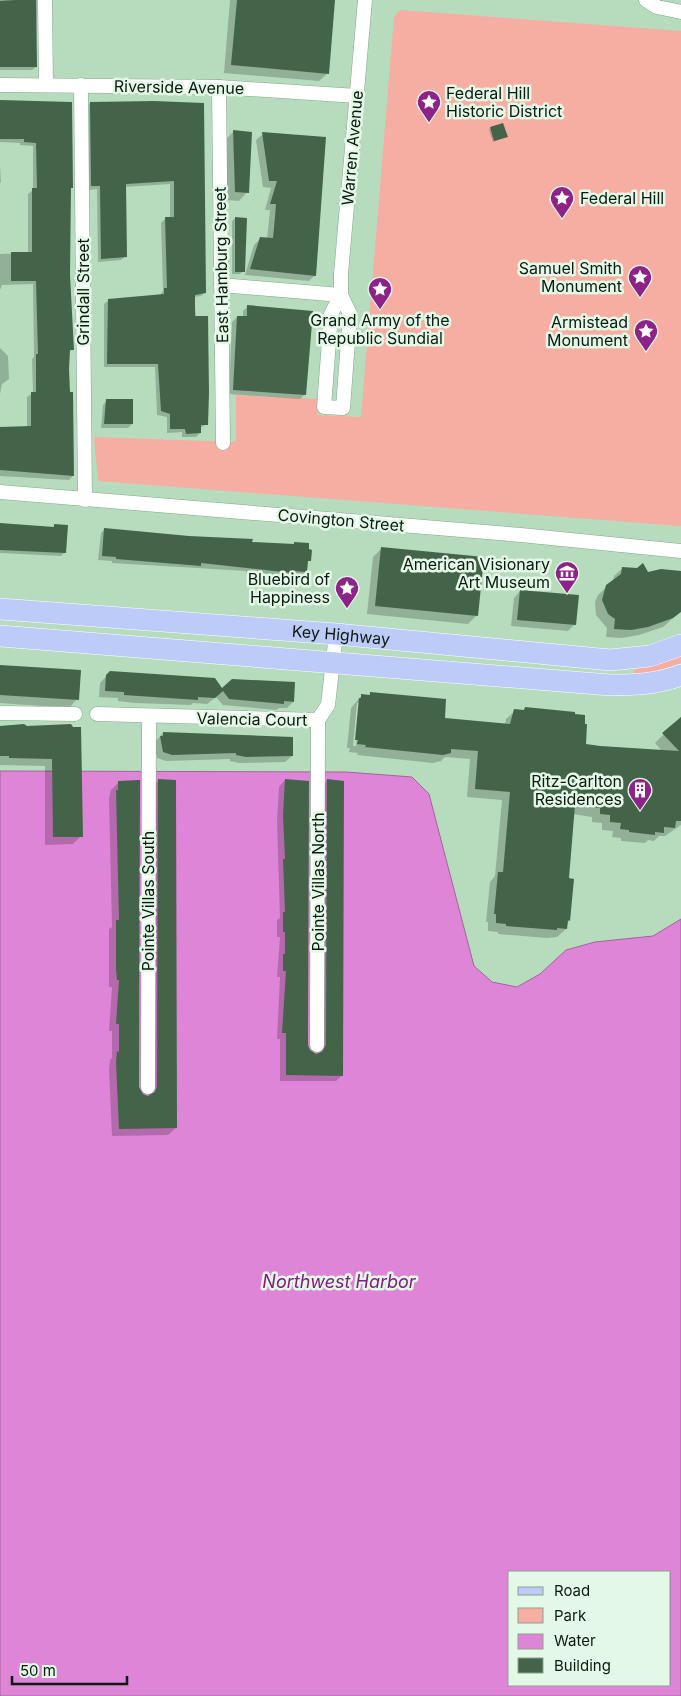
<svg xmlns="http://www.w3.org/2000/svg" width="681" height="1696" font-family="Inter,sans-serif">
<style>
.green{fill:#f7aea2}
.water{fill:#df85d8;stroke:#a0659c;fill-rule:evenodd}
.shadow{fill:#0003;fill-rule:evenodd}
.building{fill:#436449}
.lines{fill:none;stroke-linecap:round;stroke-linejoin:round}
.street-casing{stroke:#84a88a;stroke-width:15}
.primary-casing{stroke:#fff;stroke-width:22}
.street{stroke:#fff;stroke-width:14}
.primary{stroke:#bccbf7;stroke-width:21}
.labels{text-anchor:middle;stroke-width:5;stroke-linejoin:round;paint-order:stroke}
.street-label{font-size:16px;fill:#0c1a0f;stroke:#e4f8e7}
.poi-label{font-size:16px;fill:#0c1a0f;stroke:#e4f8e7;text-anchor:end}
.water-label{font-size:18px;font-style:italic;fill:#871a83;stroke:#e4f8e7}
</style>
<rect width="100%" height="100%" fill="#b6dcbd"/>
<g class="green">
<path d="M 400,10 L 681,31 L 681,526 L 98,481 L 94,437 L 236,442 L 236,395 L 318,399 L 317,415 L 361,417 L 394,17 Z"/>
<path d="M 681,655 L 681,663 L 656,672 L 634,674 L 634,670 Z"/>
</g>
<path class="water" d="M 0,771 L 346,772 L 412,777 L 429,794 L 474,966 L 492,982 L 517,987 L 540,974 L 566,950 L 595,942 L 653,936 L 681,919 L 681,1696 L 0,1696 ZM 510,1572 L 670,1572 L 670,1685 L 510,1685 Z"/>
<g class="shadow">
<path d="M 0,0 L 37,0 L 36,67 L 32,70 L 0,70 Z"/>
<path d="M 230,0 L 334,0 L 328,73 L 319,81 L 224,73 Z"/>
<path d="M 0,101 L 71,103 L 72,187 L 70,190 L 69,275 L 72,349 L 69,353 L 68,369 L 73,476 L 69,480 L 0,476 L 0,428 L 27,427 L 27,397 L 33,393 L 32,359 L 34,357 L 33,284 L 2,285 L 0,290 L 0,254 L 28,253 L 28,194 L 33,190 L 33,146 L 20,145 L 20,143 L 0,142 Z"/>
<path d="M 90,103 L 203,104 L 205,292 L 201,296 L 194,297 L 207,424 L 200,428 L 200,433 L 196,437 L 182,437 L 182,432 L 167,433 L 167,417 L 157,415 L 155,367 L 104,367 L 104,304 L 109,300 L 160,295 L 163,291 L 161,223 L 165,219 L 170,219 L 170,184 L 125,187 L 126,256 L 121,260 L 98,262 L 97,189 L 87,190 L 86,107 Z"/>
<path d="M 490,128 L 506,137 L 493,142 L 489,130 Z"/>
<path d="M 233,132 L 247,192 L 239,201 L 227,200 L 225,140 Z"/>
<path d="M 263,134 L 315,275 L 309,281 L 245,275 L 254,245 L 260,239 L 267,239 L 270,210 L 265,210 L 271,188 L 263,187 L 256,140 Z"/>
<path d="M 0,166 L 1,182 L 0,183 Z"/>
<path d="M 235,218 L 243,271 L 240,274 L 232,274 L 232,221 Z"/>
<path d="M 248,306 L 305,394 L 300,399 L 229,394 L 232,322 L 237,317 L 243,317 L 243,311 Z"/>
<path d="M 0,348 L 8,356 L 9,379 L 2,384 L 0,394 Z"/>
<path d="M 107,401 L 132,424 L 128,428 L 101,428 L 103,405 Z"/>
<path d="M 0,524 L 52,528 L 55,525 L 65,552 L 61,556 L 0,553 Z"/>
<path d="M 105,529 L 251,543 L 292,546 L 294,543 L 306,571 L 302,575 L 289,575 L 287,577 L 246,574 L 246,571 L 230,570 L 112,563 L 112,561 L 98,560 L 101,533 Z"/>
<path d="M 382,548 L 477,615 L 468,624 L 367,614 L 373,557 Z"/>
<path d="M 623,568 L 648,574 L 681,572 L 681,611 L 663,627 L 639,635 L 622,638 L 606,637 L 607,628 L 596,615 L 595,602 L 598,595 L 613,581 L 614,576 Z"/>
<path d="M 520,591 L 575,624 L 568,631 L 511,626 L 514,598 Z"/>
<path d="M 0,666 L 77,699 L 69,708 L 0,703 Z"/>
<path d="M 110,672 L 222,689 L 293,702 L 287,708 L 279,708 L 276,710 L 223,705 L 216,697 L 207,704 L 193,703 L 191,705 L 135,703 L 118,701 L 118,698 L 99,697 L 100,683 Z"/>
<path d="M 370,694 L 443,719 L 505,725 L 506,719 L 515,711 L 522,711 L 525,709 L 584,745 L 662,751 L 655,743 L 681,717 L 681,825 L 665,836 L 659,836 L 654,841 L 648,840 L 645,843 L 621,841 L 621,838 L 612,837 L 613,831 L 602,830 L 602,823 L 592,822 L 592,817 L 573,814 L 567,879 L 569,920 L 566,929 L 557,937 L 547,938 L 498,934 L 498,932 L 488,931 L 488,922 L 486,922 L 490,882 L 495,876 L 502,800 L 467,797 L 470,759 L 445,757 L 441,761 L 433,763 L 357,755 L 358,753 L 349,752 L 350,748 L 347,748 L 351,708 L 362,695 L 368,696 ZM 357,703 L 360,703 L 356,746 L 353,746 Z"/>
<path d="M 0,727 L 72,728 L 81,836 L 73,844 L 45,845 L 45,766 L 0,765 Z"/>
<path d="M 163,733 L 292,756 L 285,762 L 239,763 L 230,761 L 230,759 L 166,761 L 157,758 L 154,743 Z"/>
<path d="M 285,780 L 307,1045 L 309,1051 L 316,1055 L 320,1052 L 321,787 L 327,780 L 342,1075 L 336,1081 L 280,1081 L 280,1039 L 277,1039 L 280,977 L 277,977 L 280,937 L 277,937 L 277,920 L 280,918 L 277,821 L 279,787 Z"/>
<path d="M 158,781 L 176,1128 L 168,1135 L 112,1136 L 109,1070 L 110,1060 L 112,1058 L 112,1031 L 109,1031 L 112,987 L 109,987 L 109,929 L 112,927 L 109,798 L 111,790 L 119,782 L 138,1087 L 142,1095 L 149,1097 L 150,788 Z"/>
</g>
<g class="building">
<path d="M 15,0 L 36,0 L 37,67 L 0,67 L 0,1 Z"/>
<path d="M 237,0 L 335,0 L 329,74 L 231,65 Z"/>
<path d="M 0,100 L 72,102 L 73,188 L 71,188 L 70,275 L 74,350 L 70,350 L 69,369 L 70,392 L 73,392 L 74,476 L 0,470 L 0,427 L 31,426 L 31,392 L 36,392 L 36,354 L 38,354 L 36,281 L 11,281 L 11,252 L 32,252 L 32,188 L 37,188 L 36,143 L 24,142 L 24,139 L 0,139 Z"/>
<path d="M 154,101 L 204,103 L 206,293 L 195,295 L 195,316 L 208,316 L 209,393 L 208,425 L 201,425 L 201,433 L 186,434 L 185,429 L 170,429 L 170,414 L 161,411 L 158,364 L 107,364 L 108,299 L 164,294 L 164,288 L 167,288 L 165,217 L 174,217 L 174,181 L 126,184 L 127,257 L 101,259 L 100,186 L 91,186 L 90,102 Z"/>
<path d="M 503,123 L 508,137 L 494,141 L 490,127 Z"/>
<path d="M 233,130 L 252,132 L 249,193 L 235,192 Z"/>
<path d="M 262,132 L 326,137 L 316,276 L 250,269 L 260,237 L 273,238 L 275,217 L 276,204 L 270,204 L 277,181 L 269,181 Z"/>
<path d="M 235,217 L 247,218 L 245,272 L 235,272 Z"/>
<path d="M 247,305 L 313,311 L 306,395 L 233,390 L 237,316 L 247,316 Z"/>
<path d="M 106,399 L 133,399 L 133,424 L 104,424 Z"/>
<path d="M 0,523 L 54,527 L 54,524 L 68,525 L 66,553 L 0,550 Z"/>
<path d="M 104,528 L 189,536 L 253,539 L 252,542 L 294,544 L 294,542 L 309,543 L 309,549 L 312,550 L 311,561 L 308,561 L 307,572 L 292,571 L 292,573 L 201,563 L 201,566 L 116,559 L 116,557 L 102,556 Z"/>
<path d="M 381,547 L 484,557 L 478,616 L 375,606 Z"/>
<path d="M 643,563 L 648,572 L 661,569 L 681,571 L 681,612 L 673,618 L 648,627 L 631,630 L 614,629 L 615,619 L 608,614 L 602,600 L 606,585 L 621,574 L 622,567 L 637,568 Z"/>
<path d="M 520,590 L 579,595 L 576,625 L 517,620 Z"/>
<path d="M 0,665 L 81,670 L 79,700 L 0,695 Z"/>
<path d="M 110,671 L 215,678 L 222,688 L 232,679 L 295,682 L 294,702 L 284,701 L 284,704 L 229,699 L 223,691 L 215,698 L 198,697 L 198,700 L 124,695 L 124,692 L 105,691 L 106,675 Z"/>
<path d="M 370,692 L 446,699 L 445,718 L 510,724 L 514,709 L 524,710 L 525,707 L 575,712 L 575,714 L 585,715 L 585,724 L 587,724 L 586,744 L 600,746 L 679,751 L 662,733 L 681,717 L 681,821 L 676,821 L 675,828 L 664,827 L 664,833 L 655,832 L 655,835 L 629,832 L 629,830 L 620,829 L 621,823 L 610,822 L 610,815 L 600,814 L 600,808 L 575,805 L 569,878 L 574,879 L 570,921 L 568,920 L 567,929 L 557,928 L 557,930 L 506,926 L 506,924 L 496,923 L 496,914 L 494,914 L 498,872 L 503,872 L 510,792 L 475,789 L 478,751 L 451,749 L 451,753 L 443,755 L 365,747 L 366,745 L 357,744 L 358,740 L 355,740 L 359,698 L 361,698 L 361,694 L 370,695 Z"/>
<path d="M 24,724 L 27,726 L 71,724 L 73,727 L 81,727 L 83,837 L 53,837 L 52,759 L 9,758 L 9,756 L 0,756 L 0,726 Z"/>
<path d="M 163,732 L 293,737 L 293,756 L 246,757 L 236,755 L 236,753 L 172,755 L 163,752 L 160,736 L 163,736 Z"/>
<path d="M 158,779 L 176,780 L 177,1128 L 119,1129 L 116,1062 L 117,1051 L 119,1052 L 119,1024 L 116,1024 L 119,980 L 117,980 L 116,969 L 116,920 L 119,920 L 116,790 L 118,790 L 118,781 L 140,780 L 139,1087 L 143,1094 L 148,1096 L 155,1092 L 157,1087 Z"/>
<path d="M 285,779 L 309,781 L 308,1045 L 310,1050 L 316,1054 L 322,1052 L 326,1045 L 327,779 L 344,781 L 343,1076 L 286,1075 L 286,1033 L 282,1033 L 286,971 L 283,971 L 283,954 L 285,954 L 285,932 L 283,932 L 283,912 L 285,912 L 283,859 L 285,859 L 283,815 Z"/>
</g>
<g class="lines">
<g class="street-casing">
<g id="street">
<path d="M 45,0 L 46,85"/>
<path d="M 646,0 L 657,7 L 681,12"/>
<path d="M 0,85 L 219,87 L 357,96"/>
<path d="M 81,85 L 85,500"/>
<path d="M 219,87 L 223,443"/>
<path d="M 221,285 L 341,295"/>
<path d="M 341,295 L 331,314 L 324,407 L 343,408 L 350,314 L 341,295 L 341,274 L 365,0"/>
<path d="M 0,492 L 521,535 L 681,551"/>
<path d="M 0,713 L 75,714"/>
<path d="M 97,714 L 318,720 L 328,705 L 336,634"/>
<path d="M 317,1045 L 318,720"/>
<path d="M 148,1087 L 149,716"/>
</g>
</g>
<g class="primary-casing">
<g id="primary">
<path id="s1" d="M 0,609 L 336,634 L 610,660 L 650,656 L 681,645"/>
<path d="M 0,636 L 610,685 C 634,685 658,684 681,675"/>
</g>
</g>
<use href="#street" class="street"/>
<use href="#primary" class="primary"/>
</g>
<defs>
<g id="sight-pin" transform="scale(1.25)"><path d="M0 17L-7.5 6A9.5 9.5 0 1 1 7.5 6Z" fill="#8d2388" stroke="#e4f8e7"/><path d="M0-6L1.8-2.2L6-1.7L2.9 1.2L3.7 5.4L0 3.3L-3.7 5.4L-2.9 1.2L-6-1.7L-1.8-2.2Z" fill="#fff"/></g>
<g id="museum-pin" transform="scale(1.25)"><path d="M0 17L-7.5 6A9.5 9.5 0 1 1 7.5 6Z" fill="#8d2388" stroke="#e4f8e7"/><path d="M0-6L6-3V-2H-6V-3ZM-5-1h2V3h-2ZM-1-1h2V3h-2ZM3-1h2V3H3ZM-6 4H6V6H-6Z" fill="#fff"/></g>
<g id="building-pin" transform="scale(1.25)"><path d="M0 17L-7.5 6A9.5 9.5 0 1 1 7.5 6Z" fill="#8d2388" stroke="#e4f8e7"/><path d="M-4-6H4V6H1V3H-1V6H-4ZM-2.5-4.3h1.7v1.8h-1.7ZM.8-4.3h1.7v1.8H.8ZM-2.5-1h1.7V.8h-1.7ZM.8-1h1.7V.8H.8Z" fill="#fff"/></g>
</defs>
<g fill-rule="evenodd">
<use href="#sight-pin" x="429" y="102"/>
<use href="#sight-pin" x="562" y="198"/>
<use href="#sight-pin" x="640" y="277"/>
<use href="#sight-pin" x="380" y="289"/>
<use href="#sight-pin" x="646" y="331"/>
<use href="#museum-pin" x="567" y="573"/>
<use href="#sight-pin" x="347" y="588"/>
<use href="#building-pin" x="640" y="790"/>
</g>
<g class="labels">
<g class="street-label">
<text transform="translate(179 87) rotate(1)" y="6">Riverside Avenue</text>
<text transform="translate(352 148) rotate(-85)" y="6">Warren Avenue</text>
<text transform="translate(221 265) rotate(-91)" y="6">East Hamburg Street</text>
<text transform="translate(83 292) rotate(-90)" y="6">Grindall Street</text>
<text transform="translate(341 520) rotate(5)" y="6">Covington Street</text>
<text dy="6" stroke="none"><textPath href="#s1" startOffset="342">Key Highway</textPath></text>
<text transform="translate(252 719) rotate(1)" y="6">Valencia Court</text>
<text transform="translate(318 882) rotate(-90)" y="6">Pointe Villas North</text>
<text transform="translate(148 901) rotate(-90)" y="6">Pointe Villas South</text>
</g>
<g class="poi-label">
<text x="446" y="99" text-anchor="start">Federal Hill<tspan x="446" dy="18">Historic District</tspan></text>
<text x="580" y="204" text-anchor="start">Federal Hill</text>
<text x="622" y="274">Samuel Smith<tspan x="622" dy="18">Monument</tspan></text>
<text x="380" y="326" text-anchor="middle">Grand Army of the<tspan x="380" dy="18">Republic Sundial</tspan></text>
<text x="628" y="328">Armistead<tspan x="628" dy="18">Monument</tspan></text>
<text x="550" y="570">American Visionary<tspan x="550" dy="18">Art Museum</tspan></text>
<text x="330" y="585">Bluebird of<tspan x="330" dy="18">Happiness</tspan></text>
<text x="622" y="787">Ritz-Carlton<tspan x="622" dy="18">Residences</tspan></text>
</g>
<g class="water-label">
<text x="339" y="1288">Northwest Harbor</text>
</g>
</g>
<rect x="508" y="1571" width="162" height="115" fill="#e4f8e7" stroke="#8e9f91"/>
<rect x="518" y="1587" width="25" height="8" fill="#bccbf7" stroke="#8e9f91"/>
<text x="554" y="1596" font-size="15" fill="#0c1a0f">Road</text>
<rect x="518" y="1608" width="25" height="15" fill="#f7aea2" stroke="#8e9f91"/>
<text x="554" y="1621" font-size="15" fill="#0c1a0f">Park</text>
<rect x="518" y="1634" width="25" height="15" fill="#df85d8" stroke="#8e9f91"/>
<text x="554" y="1646" font-size="15" fill="#0c1a0f">Water</text>
<rect x="518" y="1658" width="25" height="15" fill="#436449" stroke="#8e9f91"/>
<text x="554" y="1671" font-size="15" fill="#0c1a0f">Building</text>
<path d="M12 1676v8h115v-8" fill="none" stroke="#0c1a0f" stroke-width="2.5"/>
<text x="20" y="1676" font-size="15" fill="#0c1a0f" stroke="#e4f8e7" stroke-width="4" paint-order="stroke">50 m</text>
</svg>
